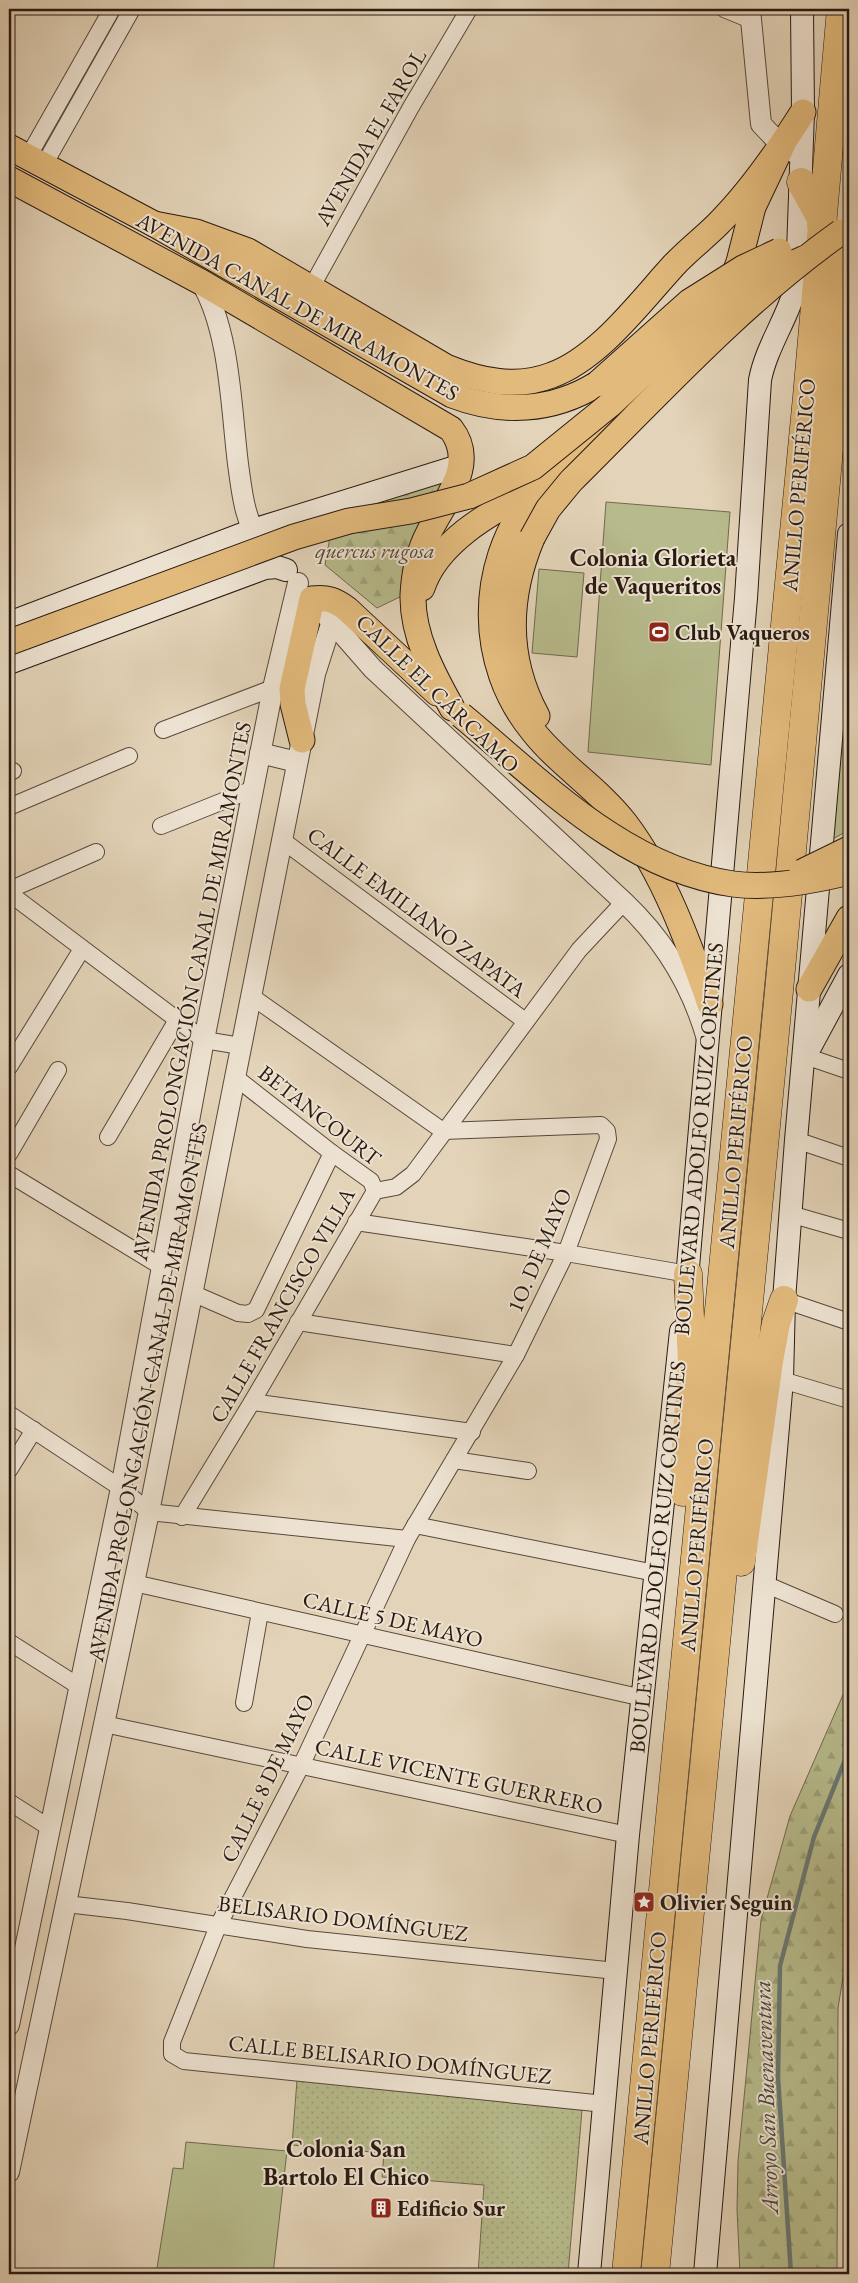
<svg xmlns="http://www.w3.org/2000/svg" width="858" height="2283" font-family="'EB Garamond',serif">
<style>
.grass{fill:url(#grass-dots);stroke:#706a4e}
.forest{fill:url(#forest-firs);stroke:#706a4e}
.green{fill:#b7bb8c;stroke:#706a4e}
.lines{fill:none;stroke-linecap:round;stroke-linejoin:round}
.stream{stroke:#6b7874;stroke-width:4.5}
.minor-casing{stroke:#57483b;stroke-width:18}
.tertiary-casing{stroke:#57483b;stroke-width:22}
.secondary-casing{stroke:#281a11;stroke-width:24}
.primary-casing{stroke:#281a11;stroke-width:27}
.motorway-casing{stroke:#281a11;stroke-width:29}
.minor{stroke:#ede2d1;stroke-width:16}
.tertiary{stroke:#ede2d1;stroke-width:20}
.secondary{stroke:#ede2d1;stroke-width:22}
.primary{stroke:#e2ba7c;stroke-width:25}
.motorway{stroke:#e2ba7c;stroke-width:28}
.primary-bridge-casing{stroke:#281a11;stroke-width:27;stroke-linecap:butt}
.primary-bridge{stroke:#e2ba7c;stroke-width:25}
.labels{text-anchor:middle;stroke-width:4;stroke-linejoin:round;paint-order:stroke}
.street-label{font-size:22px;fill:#281a11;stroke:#ede2d1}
.park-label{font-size:22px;font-style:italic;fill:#534a36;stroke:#ede2d1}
.poi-label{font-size:22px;font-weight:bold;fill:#281a11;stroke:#ede2d1;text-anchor:start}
.neighbourhood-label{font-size:24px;font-weight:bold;fill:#281a11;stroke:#ede2d1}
.water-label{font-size:24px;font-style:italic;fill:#494943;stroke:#ede2d1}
</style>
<defs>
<pattern id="grass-dots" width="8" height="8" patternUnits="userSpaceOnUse" patternTransform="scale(1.25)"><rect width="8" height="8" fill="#b7bb8c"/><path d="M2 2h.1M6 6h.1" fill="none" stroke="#9da078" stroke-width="1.8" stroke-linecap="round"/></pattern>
<pattern id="forest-firs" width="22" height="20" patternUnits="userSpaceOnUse" patternTransform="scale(1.25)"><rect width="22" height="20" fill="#b7bb8c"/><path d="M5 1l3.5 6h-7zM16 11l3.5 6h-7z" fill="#9da078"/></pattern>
</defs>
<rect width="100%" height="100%" fill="#e3d3b8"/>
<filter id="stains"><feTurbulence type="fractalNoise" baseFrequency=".004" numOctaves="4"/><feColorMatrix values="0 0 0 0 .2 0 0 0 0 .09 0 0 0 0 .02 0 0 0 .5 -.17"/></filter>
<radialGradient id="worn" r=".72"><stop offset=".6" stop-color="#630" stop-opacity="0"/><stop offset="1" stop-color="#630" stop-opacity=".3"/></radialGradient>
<path class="grass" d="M 297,2080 L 582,2110 L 568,2274 L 478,2274 L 484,2185 L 382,2177 L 384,2153 L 292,2145 Z"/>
<g class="forest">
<path d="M 441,479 L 443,494 L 406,594 L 377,608 L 325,565 L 333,520 Z"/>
<path d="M 849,1681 L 849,1940 L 838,2008 L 837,2274 L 740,2274 L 737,2209 L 738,2161 L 761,1920 L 790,1816 Z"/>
</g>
<g class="green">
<path d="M 606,502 L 730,512 L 711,765 L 588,752 Z"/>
<path d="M 539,569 L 584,573 L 577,657 L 532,653 Z"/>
<path d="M 849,638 L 849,830 L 831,840 Z"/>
<path d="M 186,2142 L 287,2151 L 273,2274 L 156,2274 L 173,2168 L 183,2169 Z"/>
</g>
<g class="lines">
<path class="stream" d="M 791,2274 L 778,2077 L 780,1966 L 814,1837 L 849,1750"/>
<g class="minor-casing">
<g id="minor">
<path d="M 724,9 L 751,20"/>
<path d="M 28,157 L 112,9"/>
<path d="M 44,165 L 132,9"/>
<path d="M 311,288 L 411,107 L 469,9"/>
<path d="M 163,730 L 273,688"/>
<path d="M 9,772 L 13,771"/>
<path d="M 9,807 L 129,756"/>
<path d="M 161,826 L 253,789"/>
<path d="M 282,840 L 525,1021"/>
<path d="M 9,890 L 96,852"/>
<path d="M 9,893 L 204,1040 L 241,1046"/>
<path d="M 251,996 L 443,1131 L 601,1125 L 607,1131 L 608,1139 L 566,1253 L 516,1355 L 407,1539 L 301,1766 L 218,1926 L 172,2042 L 172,2054 L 184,2061 L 605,2104"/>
<path d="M 805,1056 L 849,1071"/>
<path d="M 9,1067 L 82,949"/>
<path d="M 235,1077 L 332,1153 L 371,1181 L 375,1191"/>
<path d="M 108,1137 L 177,1020"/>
<path d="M 796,1140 L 849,1158"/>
<path d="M 9,1154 L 58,1070"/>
<path d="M 9,1174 L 162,1267"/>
<path d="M 790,1214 L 849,1231"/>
<path d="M 356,1222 L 566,1253 L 688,1274"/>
<path d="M 192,1293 L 238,1313 L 248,1314 L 256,1310 L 332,1153"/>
<path d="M 784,1300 L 849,1322"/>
<path d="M 298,1322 L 516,1355"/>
<path d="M 782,1380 L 849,1400"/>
<path d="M 252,1402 L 472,1432"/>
<path d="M 9,1414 L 121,1488 L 149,1512 L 407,1539"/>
<path d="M 454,1460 L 528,1471"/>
<path d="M 9,1470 L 34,1430"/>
<path d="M 182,1517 L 252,1402 L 375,1191 L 396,1187 L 413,1174 L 579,950 L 624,902"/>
<path d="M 415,1525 L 655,1573"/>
<path d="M 134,1583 L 643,1698"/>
<path d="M 765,1584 L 835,1614"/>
<path d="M 9,1642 L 80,1687"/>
<path d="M 244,1703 L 260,1612"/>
<path d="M 104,1724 L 628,1835"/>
<path d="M 9,1802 L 50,1828"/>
<path d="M 66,1904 L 127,1911 L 307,1939 L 616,1971"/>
</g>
</g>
<g class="tertiary-casing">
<g id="tertiary">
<path d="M 750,9 L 761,124 L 782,146 L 793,152"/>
<path d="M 201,282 C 230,331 231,407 238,464 C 242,492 244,520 261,543"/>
<path d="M 324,613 L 373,669 L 624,902 C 664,940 692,986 707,1039"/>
<path d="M 260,753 L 297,762"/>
<path d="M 9,2025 L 121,1488 L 204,1040 L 273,688 L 298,583"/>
<path d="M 9,2172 L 149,1512 L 315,674 L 332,621"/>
</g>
</g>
<g class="secondary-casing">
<g id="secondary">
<path d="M 9,623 L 253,530 L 462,465"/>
<path d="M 9,663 L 265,568 L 277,567 L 286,570"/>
<path d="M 808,1051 L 849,975"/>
<path d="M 686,1290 L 746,598 L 760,380 C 767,344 790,316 797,280 L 803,112 L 802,9"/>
<path d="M 589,2274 L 628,1835 L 681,1331"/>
<path d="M 705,2274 L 782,1380 L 784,1300 L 796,1140 L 849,534"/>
</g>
</g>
<g class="primary-casing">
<g id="primary">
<path d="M 9,147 L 154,224 L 452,395 C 501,414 552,412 597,384"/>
<path d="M 9,179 L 201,282 L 451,429 C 478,464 445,500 429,532 C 419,551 414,573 413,595 C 412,635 433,674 452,708"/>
<path d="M 154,224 L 196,232 L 248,251 L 446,367 C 481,381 516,389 552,375 C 599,358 640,302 674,265 C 688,250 704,238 718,224 C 750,192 779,150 803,112"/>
<path d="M 729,288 L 739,262 L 753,207 L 782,146"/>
<path d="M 635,396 C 614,417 594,437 572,457 C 558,470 542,483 530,499 C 478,567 478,664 532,730 C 559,765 598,788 625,823 C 664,874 689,944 710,1004"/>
<path d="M 532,538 C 507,598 506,659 537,716"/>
<path d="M 422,588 C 437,541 492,512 533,489"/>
<path d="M 302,740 L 293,704 L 292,689 L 312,599 C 327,597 335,600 347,609 L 437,693"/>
<path d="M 809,989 L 849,918"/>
</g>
</g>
<g class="motorway-casing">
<g id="motorway">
<path d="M 801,182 L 823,222 L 821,224"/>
<path d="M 683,1492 L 692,1362 L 688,1274"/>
<path d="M 741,1562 L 769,1361 L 776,1323 L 784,1300"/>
<path d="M 626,2274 L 807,397 L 841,9"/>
<path d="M 655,2274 L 779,991 L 849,233"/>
</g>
</g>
<use href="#minor" class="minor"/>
<use href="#tertiary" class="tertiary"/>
<use href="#secondary" class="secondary"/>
<use href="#primary" class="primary"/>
<use href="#motorway" class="motorway"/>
<g class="primary-bridge-casing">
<g id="primary-bridge">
<path d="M 597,384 L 689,302 L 743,268 L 779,251"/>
<path d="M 532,538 L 548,509 L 571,481 C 658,395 741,303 841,232"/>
<path d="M 10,642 L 294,537 L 349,521 L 411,511 L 469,496 L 533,467 L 612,403 L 711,310 L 757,280 L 805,258"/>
<path d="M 461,715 C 542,782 625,869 733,884 C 771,889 813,881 849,872"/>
<path d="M 802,872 L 849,849"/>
</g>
</g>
<use href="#primary-bridge" class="primary-bridge"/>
</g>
<defs>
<g id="stadium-square" transform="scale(1.125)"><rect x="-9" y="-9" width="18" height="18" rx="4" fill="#8f2418" stroke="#ede2d1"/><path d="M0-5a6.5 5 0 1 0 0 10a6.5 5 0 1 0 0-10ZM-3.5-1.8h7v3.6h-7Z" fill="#fff"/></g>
<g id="sight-square" transform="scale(1.125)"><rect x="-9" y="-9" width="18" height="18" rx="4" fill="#8f2418" stroke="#ede2d1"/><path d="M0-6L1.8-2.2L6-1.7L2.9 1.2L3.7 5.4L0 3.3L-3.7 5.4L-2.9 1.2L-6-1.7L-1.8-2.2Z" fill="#fff"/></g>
<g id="building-square" transform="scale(1.125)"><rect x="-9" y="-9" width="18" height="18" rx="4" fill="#8f2418" stroke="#ede2d1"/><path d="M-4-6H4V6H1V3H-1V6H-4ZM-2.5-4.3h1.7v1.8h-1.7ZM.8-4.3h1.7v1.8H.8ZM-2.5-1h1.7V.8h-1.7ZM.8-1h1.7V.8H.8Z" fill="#fff"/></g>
</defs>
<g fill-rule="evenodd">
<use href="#stadium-square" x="659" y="632"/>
<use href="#sight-square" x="644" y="1902"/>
<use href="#building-square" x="381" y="2208"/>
</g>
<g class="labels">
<g class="street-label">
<text transform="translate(370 137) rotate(-60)" y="8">AVENIDA EL FAROL</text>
<text transform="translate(298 306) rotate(29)" y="8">AVENIDA CANAL DE MIRAMONTES</text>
<text transform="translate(798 485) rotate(-85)" y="8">ANILLO PERIFÉRICO</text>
<text transform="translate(438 693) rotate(44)" y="8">CALLE EL CÁRCAMO</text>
<text transform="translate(417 912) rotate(37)" y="8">CALLE EMILIANO ZAPATA</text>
<text transform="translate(191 991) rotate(-79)" y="8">AVENIDA PROLONGACIÓN CANAL DE MIRAMONTES</text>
<text transform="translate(320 1115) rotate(38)" y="8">BETANCOURT</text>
<text transform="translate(698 1139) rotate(-85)" y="8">BOULEVARD ADOLFO RUIZ CORTINES</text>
<text transform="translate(735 1142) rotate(-85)" y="8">ANILLO PERIFÉRICO</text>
<text transform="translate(539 1250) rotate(-67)" y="8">1O. DE MAYO</text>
<text transform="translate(282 1305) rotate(-60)" y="8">CALLE FRANCISCO VILLA</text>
<text transform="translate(147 1392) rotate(-79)" y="8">AVENIDA PROLONGACIÓN CANAL DE MIRAMONTES</text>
<text transform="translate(696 1545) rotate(-85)" y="8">ANILLO PERIFÉRICO</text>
<text transform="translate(657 1557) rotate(-84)" y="8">BOULEVARD ADOLFO RUIZ CORTINES</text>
<text transform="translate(393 1619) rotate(13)" y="8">CALLE 5 DE MAYO</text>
<text transform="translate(459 1776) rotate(12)" y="8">CALLE VICENTE GUERRERO</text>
<text transform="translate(267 1778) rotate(-64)" y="8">CALLE 8 DE MAYO</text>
<text transform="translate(343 1918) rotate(7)" y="8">BELISARIO DOMÍNGUEZ</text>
<text transform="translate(649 2038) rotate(-85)" y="8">ANILLO PERIFÉRICO</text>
<text transform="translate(390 2059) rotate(6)" y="8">CALLE BELISARIO DOMÍNGUEZ</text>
</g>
<g class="park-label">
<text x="375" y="558">quercus rugosa</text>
</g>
<g class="poi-label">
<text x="675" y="640">Club Vaqueros</text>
<text x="660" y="1910">Olivier Seguin</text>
<text x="397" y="2216">Edificio Sur</text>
</g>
<g class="neighbourhood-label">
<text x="653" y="566">Colonia Glorieta<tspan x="653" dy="28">de Vaqueritos</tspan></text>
<text x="346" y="2157">Colonia San<tspan x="346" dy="28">Bartolo El Chico</tspan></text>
</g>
<g class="water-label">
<text transform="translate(766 2097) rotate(-92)" y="8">Arroyo San Buenaventura</text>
</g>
</g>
<rect width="858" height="2283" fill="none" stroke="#e3d3b8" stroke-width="30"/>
<rect x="10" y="10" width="838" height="2263" fill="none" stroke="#281a11" stroke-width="2.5"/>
<rect x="15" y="15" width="828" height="2253" fill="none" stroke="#281a11"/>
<rect width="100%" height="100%" filter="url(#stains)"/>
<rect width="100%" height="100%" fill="url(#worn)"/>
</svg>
